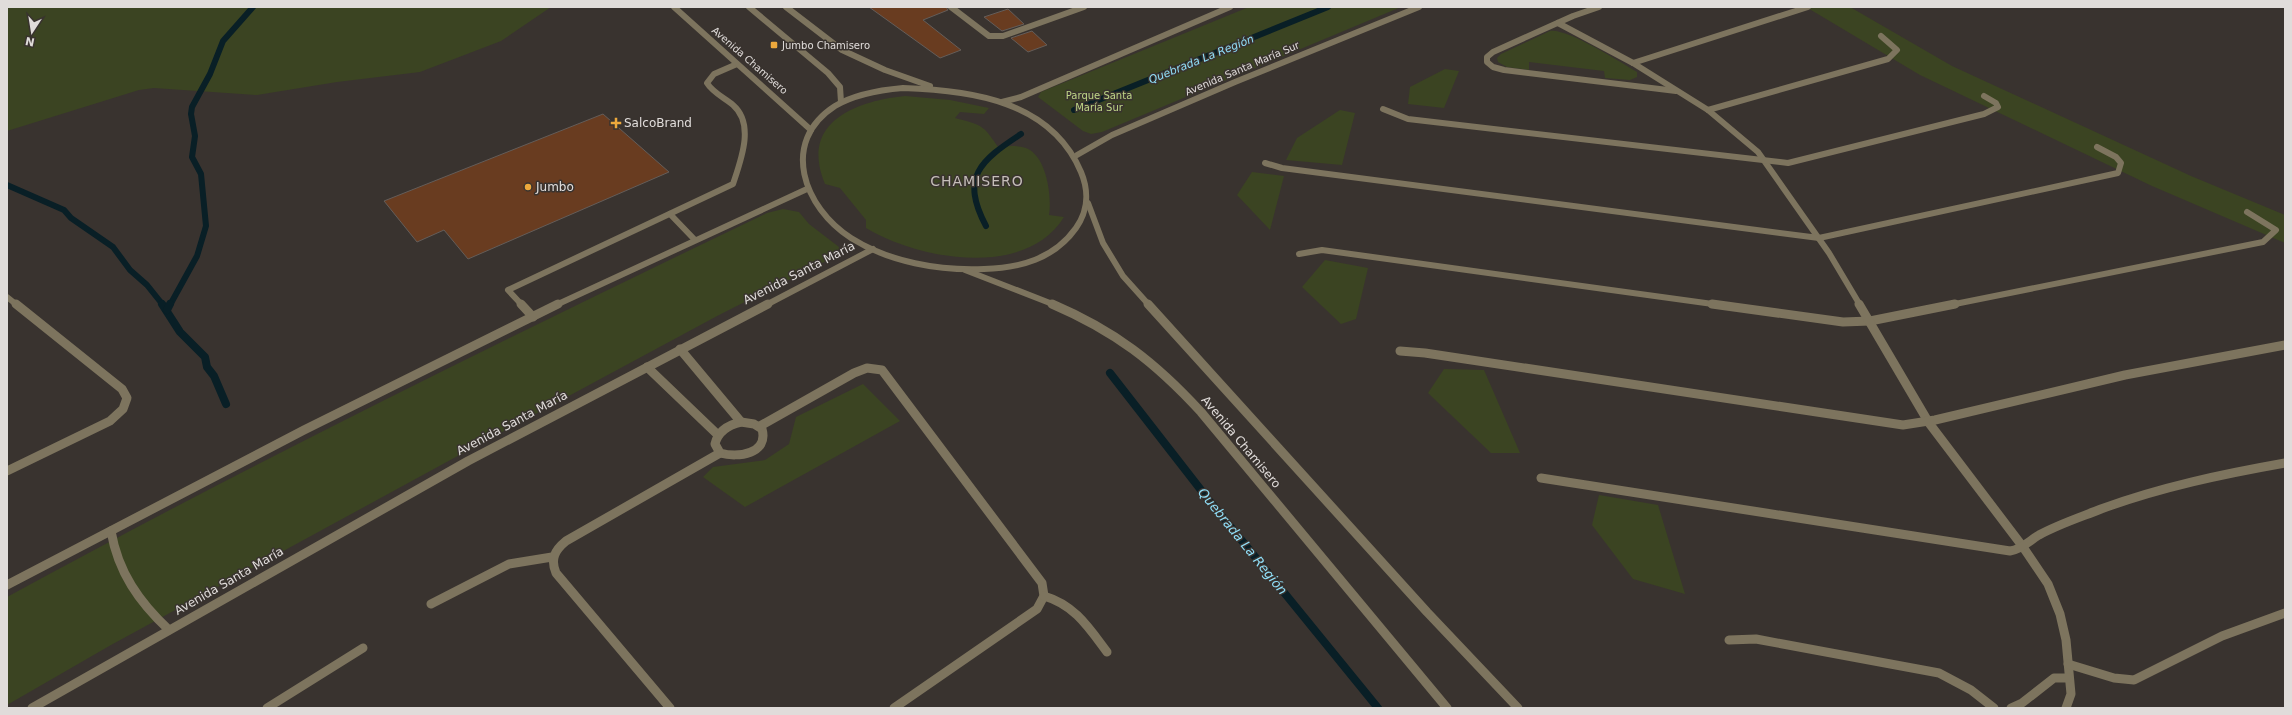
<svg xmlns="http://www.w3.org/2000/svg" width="2292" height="715" font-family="'DejaVu Sans',sans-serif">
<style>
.green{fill:#3b4422}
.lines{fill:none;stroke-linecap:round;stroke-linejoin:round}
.stream-far1{stroke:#091f26;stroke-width:6}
.stream{stroke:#091f26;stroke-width:8}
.building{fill:#693c20;stroke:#645d59}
.service-far1{stroke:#7d745e;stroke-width:6}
.service{stroke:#7d745e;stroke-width:9}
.minor-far1{stroke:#7d745e;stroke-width:6}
.minor{stroke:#7d745e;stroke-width:9}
.tertiary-far1{stroke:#7d745e;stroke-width:6}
.tertiary{stroke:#7d745e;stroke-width:9}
.poi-dot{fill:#eda83c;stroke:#39332f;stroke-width:1.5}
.labels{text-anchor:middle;stroke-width:3;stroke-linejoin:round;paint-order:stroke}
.far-poi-label{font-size:10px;fill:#e0dcda;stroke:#39332f;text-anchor:start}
.far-street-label{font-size:10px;fill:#e0dcda;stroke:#39332f}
.far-park-label{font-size:10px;fill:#bfd687;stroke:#39332f}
.far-water-label{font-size:11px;font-style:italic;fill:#90dff8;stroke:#39332f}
.poi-label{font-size:12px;fill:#e0dcda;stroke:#39332f;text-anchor:start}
.street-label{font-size:12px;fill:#e0dcda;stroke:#39332f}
.water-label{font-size:13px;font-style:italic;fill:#90dff8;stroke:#39332f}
.quarter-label{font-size:14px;letter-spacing:1px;fill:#c5beb9;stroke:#39332f}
</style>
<rect width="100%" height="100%" fill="#39332f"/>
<g class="green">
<path d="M 7,7 L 551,7 L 501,41 L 420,72 L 337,82 L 257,95 L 154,88 L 139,90 L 7,131 Z"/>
<path d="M 1249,7 L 1401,7 L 1102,132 L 1091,134 L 1083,131 L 1038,97 L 1041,92 Z"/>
<path d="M 1806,7 L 1850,7 L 1952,66 L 2191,176 L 2285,215 L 2285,243 L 2152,186 L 1920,75 Z"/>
<path d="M 1550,31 C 1567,28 1620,62 1637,72 L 1637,77 L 1630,80 L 1605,78 L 1604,71 L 1529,62 L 1529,70 L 1507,67 L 1498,62 L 1497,58 L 1501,54 Z"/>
<path d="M 1445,69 L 1459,71 L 1444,108 L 1408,104 L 1410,87 Z"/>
<path d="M 905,96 L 950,100 L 989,108 L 984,114 L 960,112 L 955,118 C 981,125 983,124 998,147 C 1007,146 1017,145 1026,148 C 1047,156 1052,197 1049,215 L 1064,217 C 1026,279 919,260 866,228 L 866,220 L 840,188 L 825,184 C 799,122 856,101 905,96 Z"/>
<path d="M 1340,110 L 1355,113 L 1342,165 L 1286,160 L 1297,138 Z"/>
<path d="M 1252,172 L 1284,176 L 1270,230 L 1237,195 Z"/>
<path d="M 783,209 L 799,212 L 809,224 L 839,247 L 838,255 L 719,315 L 454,458 L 111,645 L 7,705 L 7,597 C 256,461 511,336 767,213 Z"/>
<path d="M 1325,260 L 1368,268 L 1356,319 L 1341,324 L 1302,287 Z"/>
<path d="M 1444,369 L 1484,370 L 1520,453 L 1491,453 L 1428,393 Z"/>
<path d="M 863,384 L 900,421 L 745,507 L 703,477 L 713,467 L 765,460 L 789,444 L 796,417 Z"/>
<path d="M 1599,495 L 1658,505 L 1685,594 L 1633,579 L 1592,525 Z"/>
</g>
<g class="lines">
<g class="stream-far1">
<path d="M 1074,110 L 1328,7"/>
<path d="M 7,185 L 64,210 L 71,218 L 113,247 L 130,270 L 147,285 L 163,305"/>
<path d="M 986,226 C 960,177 980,161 1021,134"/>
<path d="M 170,305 L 197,256 L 206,226 L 201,174 L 192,157 L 195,136 L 191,114 L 192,107 L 210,74 L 223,41 L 253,7"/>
</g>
<g class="stream">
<path d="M 162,304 L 180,332 L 205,357 L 207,367 L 214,376 L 226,404"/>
<path d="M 167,310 L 170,304"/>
<path d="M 1110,373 L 1208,499 L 1378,708"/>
</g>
</g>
<g class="building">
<path d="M 869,7 L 946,7 L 948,10 L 923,20 L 961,50 L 940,58 Z"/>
<path d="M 1008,9 L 1024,24 L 1002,31 L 984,17 Z"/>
<path d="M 1032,31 L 1047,45 L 1028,52 L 1011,38 Z"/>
<path d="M 603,114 L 669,172 L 468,259 L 444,230 L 417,242 L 384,201 Z"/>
</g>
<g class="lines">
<g class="service-far1">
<path d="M 670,214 L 694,239"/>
<path d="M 522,305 L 508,290 L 733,184 C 741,160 755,124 733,105 C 725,98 713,93 707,83 L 714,74 L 737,64"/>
</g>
<path class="service" d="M 521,304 L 533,317"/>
<g class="minor-far1">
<path d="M 674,7 L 811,130"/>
<path d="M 951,7 L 989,36 L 1003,36 L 1084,7"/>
<path d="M 1599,7 L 1573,16 L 1493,52 L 1487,57 L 1487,62 L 1493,67 L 1504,70 L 1676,91"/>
<path d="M 1558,23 L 1633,63 L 1708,110 L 1758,152 L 1829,253 L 1860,305"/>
<path d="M 1633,63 L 1808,7"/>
<path d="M 1002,102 L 1021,97 L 1230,7"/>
<path d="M 1383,109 L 1408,119 L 1788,163 L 1984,114 L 1998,107 L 1996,103 L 1984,96"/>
<path d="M 1708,110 L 1888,59 L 1897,50 L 1881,36"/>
<path d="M 1077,155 L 1112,135 L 1235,82 L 1419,7"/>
<path d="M 1265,163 L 1282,168 L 1819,238 L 2118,173 L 2121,163 L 2116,157 L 2097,147"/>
<path d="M 1299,254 L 1322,250 L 1720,305"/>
<path d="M 7,297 L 17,305"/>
<path d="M 556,305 L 807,189"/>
<path d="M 766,305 L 873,249"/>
<path d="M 1950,305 L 2263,242 L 2276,230 L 2247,212"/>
</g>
<g class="minor">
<path d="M 1712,304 L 1843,322 L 1870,321 L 1955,304"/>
<path d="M 1859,304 L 1929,423 L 2023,547 L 2048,584 L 2060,614 L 2066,640 L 2071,694 L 2066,708"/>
<path d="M 680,349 L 741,422"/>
<path d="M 1400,351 L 1425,353 L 1903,425 L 1935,420 L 2125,375 L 2285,345"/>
<path d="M 647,367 L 718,435"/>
<path d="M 741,422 L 754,424 L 762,429 C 769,454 738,458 720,453 L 715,444 C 718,431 728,425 741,422 Z"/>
<path d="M 760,426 L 854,373 L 867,368 L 882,370 L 1042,583 L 1044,596 L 1037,609 L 894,708"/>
<path d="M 7,471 L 110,421 L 123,409 L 127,398 L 122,389 L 16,304"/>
<path d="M 1541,478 L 2010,551 C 2022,549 2029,541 2039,535 C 2059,524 2081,517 2101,509 C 2161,487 2223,474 2285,463"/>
<path d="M 111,531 C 118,572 139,602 169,630"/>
<path d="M 7,585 L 304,430 L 558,304"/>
<path d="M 1044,596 C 1075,605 1089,628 1107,652"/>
<path d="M 431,604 L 509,564 L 552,557"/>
<path d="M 1729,640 L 1756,639 L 1939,673 L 1971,690 L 1994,708"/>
<path d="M 2068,664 L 2114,678 L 2134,680 L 2222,636 L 2285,613"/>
<path d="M 32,708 L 468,461 L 768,304"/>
<path d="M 267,708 L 363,648"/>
<path d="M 670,708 L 556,573 C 550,559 555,550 566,541 L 720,453"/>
<path d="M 2011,708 L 2022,703 L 2054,678 L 2068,678"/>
</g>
<g class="tertiary-far1">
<path d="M 749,7 L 828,73 L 840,87 L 841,102"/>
<path d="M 786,7 L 842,50 L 885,70 L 930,86"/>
<path d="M 903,88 C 971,90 1051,101 1081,172 C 1089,191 1088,211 1076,228 C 1054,259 1020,268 984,269 C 939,271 889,262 851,238 C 804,208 779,142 835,106 C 855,94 880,90 903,88 Z"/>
<path d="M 1088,203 L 1103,243 L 1123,276 L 1149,305"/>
<path d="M 965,270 L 1055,305"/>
</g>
<g class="tertiary">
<path d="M 1052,304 C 1115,331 1155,362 1201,412 L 1447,708"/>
<path d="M 1148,304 L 1427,612 L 1518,708"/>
</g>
</g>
<g class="poi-dot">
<rect x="770" y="41" width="8" height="8" rx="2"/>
<path d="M614 117h4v4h4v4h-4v4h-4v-4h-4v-4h4z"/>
<circle cx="528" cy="187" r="4"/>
</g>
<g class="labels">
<g class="far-poi-label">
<text x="782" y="49">Jumbo Chamisero</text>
</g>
<g class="far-street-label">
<text transform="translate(750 60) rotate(41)" y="4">Avenida Chamisero</text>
<text transform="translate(1242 68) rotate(-23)" y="4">Avenida Santa María Sur</text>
</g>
<g class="far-park-label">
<text x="1099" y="99">Parque Santa<tspan x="1099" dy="12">María Sur</tspan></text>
</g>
<g class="far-water-label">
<text transform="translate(1201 59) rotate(-22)" y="4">Quebrada La Región</text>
</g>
<g class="poi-label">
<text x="624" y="127">SalcoBrand</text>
<text x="536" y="191">Jumbo</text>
</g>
<g class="street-label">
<text transform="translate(799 273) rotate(-27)" y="4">Avenida Santa María</text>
<text transform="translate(512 423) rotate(-28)" y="4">Avenida Santa María</text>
<text transform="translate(1241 442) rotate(50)" y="4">Avenida Chamisero</text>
<text transform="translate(229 581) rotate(-30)" y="4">Avenida Santa María</text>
</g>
<g class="water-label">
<text transform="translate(1243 541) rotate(51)" y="5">Quebrada La Región</text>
</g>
<g class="quarter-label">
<text x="977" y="186">CHAMISERO</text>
</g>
</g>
<rect width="2292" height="715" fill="none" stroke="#e0dcda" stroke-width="16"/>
<g transform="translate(32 32) rotate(192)" stroke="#39332f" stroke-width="3" paint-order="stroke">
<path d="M0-3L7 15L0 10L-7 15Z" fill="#e0dcda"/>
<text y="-6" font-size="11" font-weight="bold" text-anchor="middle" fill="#e0dcda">N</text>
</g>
</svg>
